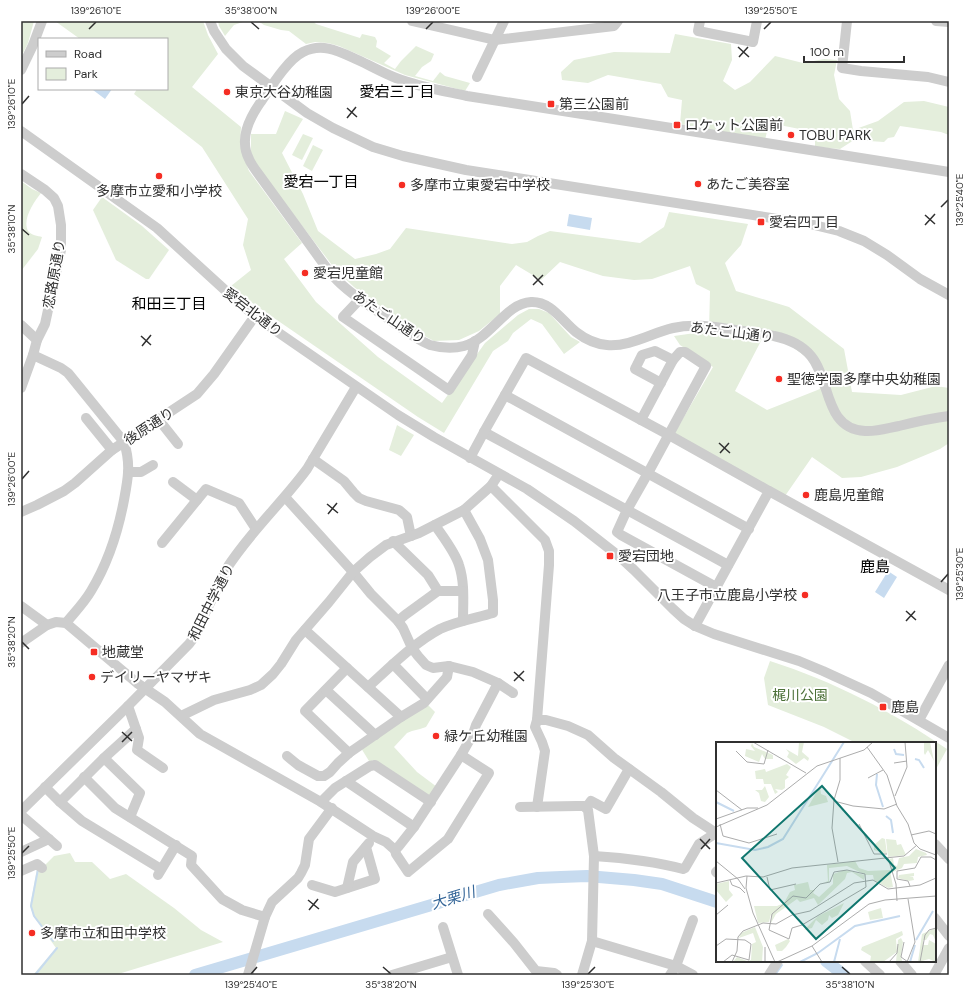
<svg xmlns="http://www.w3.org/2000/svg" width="970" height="996" font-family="'DM Sans','Noto Sans JP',sans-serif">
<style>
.green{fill:#e4eedc;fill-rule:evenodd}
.water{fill:#c7dbef}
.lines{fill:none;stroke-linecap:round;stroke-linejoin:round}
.stream{stroke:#c7dbef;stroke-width:2}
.river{stroke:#c7dbef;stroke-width:12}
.minor{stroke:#cdcdcd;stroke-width:10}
.ticks{fill:none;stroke:#303030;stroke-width:1.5}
.poi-dot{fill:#f52d23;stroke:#fff;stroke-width:1.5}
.labels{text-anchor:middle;stroke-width:4;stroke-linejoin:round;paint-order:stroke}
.poi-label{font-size:14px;fill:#303030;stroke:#fff;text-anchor:start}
.street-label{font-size:14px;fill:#303030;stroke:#fff}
.park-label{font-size:14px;fill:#4c7038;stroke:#fff}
.neighbourhood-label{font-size:15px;fill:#000;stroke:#fff}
.water-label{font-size:15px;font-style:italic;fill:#366799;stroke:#fff}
.inset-river{fill:none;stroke:#c7dbef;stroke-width:2}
.inset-road{fill:none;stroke:#acacac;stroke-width:1}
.view{fill:#0f766e;fill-opacity:0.15;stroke:#0f766e;stroke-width:2}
.inset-edge{fill:none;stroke:#303030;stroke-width:2}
.neatline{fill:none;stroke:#303030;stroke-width:1.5}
.ticks-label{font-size:10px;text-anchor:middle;fill:#303030}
</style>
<rect width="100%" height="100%" fill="#fff"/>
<g class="green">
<path d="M 21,21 L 34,21 L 28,43 L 21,57 Z"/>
<path d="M 55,21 L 203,21 L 208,35 L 218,54 L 192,87 L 241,127 L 240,145 L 243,155 L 249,171 L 302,243 L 284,259 L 316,302 L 378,357 L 442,403 L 485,343 L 518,315 L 529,309 L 539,309 L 549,313 L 571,337 L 580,342 L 564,354 L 542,324 L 531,319 L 513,333 L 508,341 L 493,351 L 444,433 L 418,417 L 248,300 L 231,286 L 251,270 L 243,245 L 248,219 L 202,147 L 134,94 L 137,89 L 167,89 L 167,39 L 80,39 Z"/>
<path d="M 218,21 L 246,21 L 234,25 L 225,36 L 219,26 Z"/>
<path d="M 258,21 L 313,21 L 316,24 L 360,38 L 362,34 L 375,37 L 377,41 L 376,47 L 391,56 L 384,63 L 395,69 L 401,61 L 416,46 L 434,54 L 431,61 L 422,67 L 415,76 L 433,81 L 440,72 L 445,76 L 470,83 L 465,91 L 405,75 L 339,46 L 328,43 L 315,42 L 306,44 L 289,31 L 281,30 L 264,25 Z"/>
<path d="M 675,34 L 731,44 L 732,60 L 723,81 L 735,90 L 750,82 L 775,56 L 803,63 L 824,59 L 837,60 L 834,75 L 839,99 L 850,111 L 853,130 L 878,121 L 904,102 L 924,101 L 949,107 L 949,135 L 941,132 L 900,126 L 894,137 L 888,138 L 884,142 L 854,140 L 840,149 L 815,147 L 815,132 L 769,123 L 765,140 L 680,124 L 682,100 L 668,97 L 661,84 L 608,75 L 588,83 L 562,80 L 561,72 L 574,60 L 614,52 L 670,53 Z"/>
<path d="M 285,111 L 303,119 L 282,153 L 303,194 L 318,231 L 355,259 L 376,254 L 390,249 L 406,228 L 512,244 L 527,242 L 538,236 L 550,231 L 640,243 L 664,227 L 669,212 L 748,224 L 741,245 L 725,263 L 736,291 L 789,307 L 844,349 L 852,392 L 901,395 L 936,386 L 949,388 L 949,443 L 940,449 L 897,467 L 861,477 L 842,478 L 812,457 L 785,496 L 674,434 L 713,367 L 680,345 L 674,336 L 709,331 L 710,291 L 696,284 L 690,266 L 652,279 L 634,280 L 603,276 L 560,262 L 541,280 L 516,265 L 500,286 L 500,314 L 479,331 L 459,340 L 434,341 L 413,330 L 354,287 L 335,269 L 258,168 L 251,153 L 251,134 L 276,134 ZM 762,339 L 781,342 L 790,345 L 806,357 L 815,370 L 820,389 L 767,410 L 735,391 Z"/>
<path d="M 303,134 L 313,138 L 302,160 L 292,155 Z"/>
<path d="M 313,145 L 323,150 L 312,171 L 303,166 Z"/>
<path d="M 21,181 L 32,189 L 41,193 C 34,202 22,219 28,231 C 31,235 38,236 42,237 L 38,249 L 21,271 Z"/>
<path d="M 102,197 L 142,226 L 169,250 L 149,279 L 146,279 L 116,260 L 93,210 Z"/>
<path d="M 397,425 L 414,435 L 401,456 L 389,450 Z"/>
<path d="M 770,661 C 833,681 893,712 947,749 L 935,771 L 935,743 L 856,743 L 824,727 L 768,705 L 764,678 Z"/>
<path d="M 427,704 L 435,712 L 426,727 L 420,729 L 412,731 L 407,733 L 394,747 L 417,772 L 437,787 L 428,796 L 373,760 L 372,761 L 369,761 L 361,748 Z"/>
<path d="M 70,853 L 75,862 L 92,862 L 110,879 L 126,874 L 174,908 L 201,930 L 223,942 L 115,975 L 33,975 L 56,948 L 34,917 L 30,906 L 37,869 L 42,868 L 54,856 Z"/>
</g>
<g class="water">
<path d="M 93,89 L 112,89 L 105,99 L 93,90 Z"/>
<path d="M 569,214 L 592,218 L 590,230 L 567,226 Z"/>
<path d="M 888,571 L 897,577 L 884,598 L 875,592 Z"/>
</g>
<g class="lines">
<g class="stream">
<path d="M 38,869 L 31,906 L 34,916 L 53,941"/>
<path d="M 35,975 L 57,948"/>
<path d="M 775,975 L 782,965"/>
</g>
<g class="river">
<path d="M 826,961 L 844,975"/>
<path d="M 195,975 L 499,885 L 538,878 L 561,877 L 587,876 L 634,880 L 662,884 L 717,902"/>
</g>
<g class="minor">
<path d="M 210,21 L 214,31 L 226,49 L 243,66 L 307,113 L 333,128 L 373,147 L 403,156 L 466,170 L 810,224 L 839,231 L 864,241 L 887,255 L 920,279 L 949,295"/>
<path d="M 412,21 L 495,40 L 614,26 L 618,21"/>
<path d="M 700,21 L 698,31 L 753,42 L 757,21"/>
<path d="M 847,21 L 842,68 L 861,71 L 928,77 L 949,82"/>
<path d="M 936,21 L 949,22"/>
<path d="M 21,70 L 33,45 L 42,21"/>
<path d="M 477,77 L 504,21"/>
<path d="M 21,131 L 157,228 L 226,291 L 244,307 L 266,324 L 398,415 L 434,437 L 527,489 L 574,521 L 620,557 L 634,570 L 673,609 L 684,619 L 695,626 L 714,634 L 799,661 L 823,671 L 871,693 L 949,738"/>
<path d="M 949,172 L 684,130 L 467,96 C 444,91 419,87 396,78 C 383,73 371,66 358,60 C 340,52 323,42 303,52 C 287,60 271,87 260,103 C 249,119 239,139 249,159 C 251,164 254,168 257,172 C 273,194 289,216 305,238 C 314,250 323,264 333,276 C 349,294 371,306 390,320 C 403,329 416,339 430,345 C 441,348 453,349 464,346 C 490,339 506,303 531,302 C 551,301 562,321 576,332 C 585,339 595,344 607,345 C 630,347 651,333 673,328 C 694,323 715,327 736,330 C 749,332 762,333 774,336 C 788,339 802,345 811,356 C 831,380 824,429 865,431 C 876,432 888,428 899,426 C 915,422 932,418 949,416"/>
<path d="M 21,174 L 45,190 L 54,198 L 58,206 L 61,225 L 61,250 L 45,324 L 37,340 L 33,355 L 21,388"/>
<path d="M 360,299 L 343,317 L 449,390 L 472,355 L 475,341"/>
<path d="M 21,325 L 37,340"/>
<path d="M 33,355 L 61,368 L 68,373 L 124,442 C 131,464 128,479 124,500 C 118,532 108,563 91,591 C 84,603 74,613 66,623"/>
<path d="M 661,383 L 635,369 L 642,355 L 655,351 L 673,360"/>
<path d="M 505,395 L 749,529"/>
<path d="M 86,418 L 112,450"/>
<path d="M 159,420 L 178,444"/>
<path d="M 641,420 L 673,360 L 680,352 L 685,352 L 706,366 L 648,473 L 627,510 L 617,532 L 621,535 L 716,587"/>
<path d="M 484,432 L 728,565"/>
<path d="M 470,458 L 484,432 L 526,358 L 669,435 L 769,491 L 695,626"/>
<path d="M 313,459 L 344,481 L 354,493 L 359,498 L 366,501 L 399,510 L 407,517 L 411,536"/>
<path d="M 128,472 L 141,472 L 153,465"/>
<path d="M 173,482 L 197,500"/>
<path d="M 491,486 L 545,540 L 549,551 L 549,565 L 537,720 L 535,727 L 542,742 L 545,751 L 537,807"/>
<path d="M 769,491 L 949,590"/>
<path d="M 285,497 L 353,572 L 371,594 L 398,621 L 403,628 L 412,648 L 418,656 L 426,665 L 433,668 L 449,666 L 473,672 L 498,683 L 513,693"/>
<path d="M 21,512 L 37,505 L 64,491 L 75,483 L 112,450 L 197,394 L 214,374 L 255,316"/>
<path d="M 435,525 C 443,537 455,552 459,565 C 465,583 463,603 463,621"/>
<path d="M 393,541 L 428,575 L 438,591"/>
<path d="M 162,543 L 206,489 L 239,503 L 256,529"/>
<path d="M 21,606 L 47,625"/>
<path d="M 398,621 L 405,615 L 438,591 L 462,591"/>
<path d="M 305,630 L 401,717"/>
<path d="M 21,643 L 47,625 L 56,622 L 66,623 L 137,683 L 165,702 L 200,734 L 321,802 L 373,836 L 386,842 L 395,850 L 396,854 L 408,872 L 448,839 L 489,773 L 461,755"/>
<path d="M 393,664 L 427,699"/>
<path d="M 347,668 L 305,711 L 349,753"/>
<path d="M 368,687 C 389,668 415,642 440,629 C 457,621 476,618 493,613 L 493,600 L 488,560 L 480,539 L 464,510"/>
<path d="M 326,690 L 375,735"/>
<path d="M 128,706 L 139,738 L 137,750 L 163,768"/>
<path d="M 181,716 L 214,700 L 250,690 L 261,685 L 273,674 L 281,664 L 296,640 L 329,602 L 353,572 L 370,557 L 386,545 L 419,533 L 464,510 L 491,486 L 499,474"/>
<path d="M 537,720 L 546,720 L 568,726 L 588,735 L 614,758 L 661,792 L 693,818 L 716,833 L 699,844 L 685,868 L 683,869 C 653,861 625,858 594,856"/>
<path d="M 919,720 L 949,665"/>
<path d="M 287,756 L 298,765 L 318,776 L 324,776 L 330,772 L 338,763 L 349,753 L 401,717 L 424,703 L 447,677 L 449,666"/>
<path d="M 104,758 L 140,793 L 130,817"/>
<path d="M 84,777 L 115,808 L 192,856 L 191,865 L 222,899 L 242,910 L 265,917"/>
<path d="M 346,781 L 414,827"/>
<path d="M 45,787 L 60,802 L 82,821 L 161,869"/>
<path d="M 60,802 L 104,758 L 136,729"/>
<path d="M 321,802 L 335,788 L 370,766 L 375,765 L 431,802"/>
<path d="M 520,807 L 577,806 L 584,806 L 588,810 L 594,856 L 592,941 L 582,975"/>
<path d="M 586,808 L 591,801 L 606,809 L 629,769"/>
<path d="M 21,811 L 128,706 L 189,644 L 192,640 L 227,568 C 250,532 282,503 307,469 L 356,387"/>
<path d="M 21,815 L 57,846"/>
<path d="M 935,844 L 949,859"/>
<path d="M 395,850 L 399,846 L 414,827 L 461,755 L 473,734 L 476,725 L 498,683"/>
<path d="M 21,852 L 49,839"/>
<path d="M 21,871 L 37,864 L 42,868"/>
<path d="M 717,871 L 716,872 L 717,873"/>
<path d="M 158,875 L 176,845"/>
<path d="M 312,885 L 335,892 L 375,879 L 366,847"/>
<path d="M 347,888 L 353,862 L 369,843"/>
<path d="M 488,914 L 514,943 L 536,971 L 554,973 L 557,975"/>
<path d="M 935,918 L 949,936"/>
<path d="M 443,927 L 458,975"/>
<path d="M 592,941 L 676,966 L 693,975"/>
<path d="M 865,961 L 880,975"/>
<path d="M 900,961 L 912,975"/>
<path d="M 248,975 L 265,917 L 272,902 L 298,878 L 301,873 L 305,865 L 309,839 L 332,808"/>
<path d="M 392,975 L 452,957"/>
<path d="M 670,975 L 676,966 L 693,920"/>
<path d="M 769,975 L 778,961"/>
<path d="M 934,975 L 949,948"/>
</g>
</g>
<path class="ticks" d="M 251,22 L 259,29M 89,29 L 96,22M 426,29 L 433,22M 764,29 L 771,22M 738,47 L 749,57M 739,57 L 748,47M 22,104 L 29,96M 347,108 L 357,117M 347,118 L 356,107M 941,207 L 948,200M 925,215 L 935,224M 925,225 L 935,214M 22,229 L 29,235M 533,275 L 543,285M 533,285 L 543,275M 141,336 L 151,345M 142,346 L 151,335M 719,443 L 730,453M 720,453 L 729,443M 22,479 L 29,471M 327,504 L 338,513M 328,514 L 337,503M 941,582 L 948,574M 906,611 L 916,620M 906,621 L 915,611M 22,642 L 29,649M 514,672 L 524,681M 514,681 L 524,671M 122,732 L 132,741M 122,742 L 132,732M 700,839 L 710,849M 701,849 L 710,839M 22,853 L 29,846M 308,900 L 319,909M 309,910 L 318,899M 383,967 L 391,974M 842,967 L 850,974M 251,974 L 257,967M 588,974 L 595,967"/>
<g class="poi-dot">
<circle cx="227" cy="92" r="4"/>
<rect x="547" y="100" width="8" height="8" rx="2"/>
<rect x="673" y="121" width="8" height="8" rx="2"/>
<circle cx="791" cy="135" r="4"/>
<circle cx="159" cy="176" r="4"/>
<circle cx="698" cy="184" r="4"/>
<circle cx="402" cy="185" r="4"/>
<rect x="757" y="218" width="8" height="8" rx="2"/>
<circle cx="305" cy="273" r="4"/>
<circle cx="779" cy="379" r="4"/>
<circle cx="806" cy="495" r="4"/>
<rect x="606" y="552" width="8" height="8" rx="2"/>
<circle cx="805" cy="595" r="4"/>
<rect x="90" y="648" width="8" height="8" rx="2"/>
<circle cx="92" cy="677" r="4"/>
<rect x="879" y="703" width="8" height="8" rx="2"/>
<circle cx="436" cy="736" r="4"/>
<circle cx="32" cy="933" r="4"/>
</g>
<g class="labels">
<g class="poi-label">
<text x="235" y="97">東京大谷幼稚園</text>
<text x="559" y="109">第三公園前</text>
<text x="685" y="130">ロケット公園前</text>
<text x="799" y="140">TOBU PARK</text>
<text x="706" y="189">あたご美容室</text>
<text x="410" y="190">多摩市立東愛宕中学校</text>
<text x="159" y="196" text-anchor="middle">多摩市立愛和小学校</text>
<text x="769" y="227">愛宕四丁目</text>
<text x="313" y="278">愛宕児童館</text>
<text x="787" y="384">聖徳学園多摩中央幼稚園</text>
<text x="814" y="500">鹿島児童館</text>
<text x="618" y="561">愛宕団地</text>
<text x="797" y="600" text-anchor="end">八王子市立鹿島小学校</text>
<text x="102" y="657">地蔵堂</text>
<text x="100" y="682">デイリーヤマザキ</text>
<text x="891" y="712">鹿島</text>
<text x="444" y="741">緑ケ丘幼稚園</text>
<text x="40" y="938">多摩市立和田中学校</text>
</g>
<g class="street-label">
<text transform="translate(54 274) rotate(-80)" y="5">恋路原通り</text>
<text transform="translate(253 312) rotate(38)" y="5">愛宕北通り</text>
<text transform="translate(389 317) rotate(34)" y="5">あたご山通り</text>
<text transform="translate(732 332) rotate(7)" y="5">あたご山通り</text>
<text transform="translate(149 426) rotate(-33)" y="5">後原通り</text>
<text transform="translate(211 602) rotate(-63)" y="5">和田中学通り</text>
</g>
<g class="park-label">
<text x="800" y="700">梶川公園</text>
</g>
<g class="neighbourhood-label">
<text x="397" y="97">愛宕三丁目</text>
<text x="321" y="187">愛宕一丁目</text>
<text x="169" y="309">和田三丁目</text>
<text x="875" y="572">鹿島</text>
</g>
<g class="water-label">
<text transform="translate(453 898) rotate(-17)" y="5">大栗川</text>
</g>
</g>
<g transform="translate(716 742)">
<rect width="220" height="220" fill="#fff"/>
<path d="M 83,0 L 88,0 L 86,10 L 93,16 L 92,19 L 88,16 L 80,22 L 71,15 L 73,11 L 70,7 L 82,14 ZM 208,0 L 214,0 L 218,19 L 212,8 L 209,13 L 208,11 ZM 36,1 L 38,5 L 57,13 L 57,17 L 49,17 L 46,12 L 43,20 L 29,14 L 30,7 L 39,9 L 35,4 ZM 71,22 L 75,25 L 70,33 L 73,35 L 69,38 L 69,46 L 66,48 L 59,47 L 62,50 L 59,52 L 55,42 L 48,42 L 47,37 L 40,37 L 39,29 L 49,27 L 50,30 ZM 49,44 L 53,55 L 49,60 L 45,59 L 43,51 L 39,48 L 46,48 ZM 104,44 L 105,52 L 110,54 L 112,60 L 92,65 ZM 166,96 L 169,97 L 171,112 L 158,108 L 158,103 ZM 170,97 L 180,98 L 181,103 L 185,102 L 190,113 L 172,115 ZM 200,107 L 210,111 L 211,113 L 202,115 L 201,121 L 188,122 L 186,126 L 177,130 L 173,117 L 177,116 L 178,123 L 181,124 L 183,116 L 193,114 ZM 139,119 L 143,126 L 152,129 L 174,128 L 177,145 L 172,146 L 158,138 L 157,133 L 150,133 L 131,124 L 113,126 L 113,140 L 107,141 L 112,139 L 111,123 ZM 129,128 L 149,133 L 148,138 L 136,130 L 131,131 L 129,137 L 102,163 L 98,156 L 84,160 L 81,157 L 60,172 L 55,181 L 55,172 L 53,180 L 42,181 L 38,164 L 61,164 L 68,161 L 74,150 L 79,148 L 78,143 L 92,140 L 94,148 L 99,148 L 97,151 L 103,155 L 117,142 L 117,132 ZM 198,131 L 198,134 L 193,135 L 197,135 L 198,138 L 193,139 L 182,136 L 183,133 ZM 13,139 L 13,148 L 17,153 L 10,160 L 0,148 L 0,142 ZM 128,161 L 122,173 L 116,176 L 113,173 L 112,178 L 106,183 L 100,178 L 96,186 L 88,188 L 102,174 ZM 165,166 L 167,176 L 154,178 L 152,170 ZM 39,185 L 47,205 L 46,220 L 17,220 L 21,215 L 31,219 L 35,218 L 36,202 L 40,200 L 37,191 L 23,196 L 25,191 ZM 220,186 L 220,200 L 217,193 L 214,192 L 210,198 L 207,198 L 207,203 L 212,203 L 213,198 L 220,202 L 220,220 L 213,217 L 202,220 L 206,192 ZM 186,189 L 187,193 L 180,197 L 181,210 L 167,220 L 154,220 L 155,214 L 145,208 L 146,205 ZM 185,196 L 187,200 L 185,214 L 186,219 L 180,220 L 182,198 ZM 72,197 L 74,199 L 70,205 L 66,209 L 61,209 L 59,203 Z" fill="#e4eedc"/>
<path class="inset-river" d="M 178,7 L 180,12 L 188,13M 199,17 L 203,18 L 208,26M 161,32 L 160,43 L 167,65M 0,60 L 18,69M 170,74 L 175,78 L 177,91M 0,101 L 39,108 L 52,105 L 67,97 L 128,0M 200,198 L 217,169M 84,220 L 102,211 L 139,184 L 184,174M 118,220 L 124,197M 194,220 L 199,203"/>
<path class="inset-road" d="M 37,0 L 90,31M 151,5 L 171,33 L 181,64 L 192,82 L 198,101 L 204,107 L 220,113M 20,9 L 31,20 L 48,22 L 52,8M 178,21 L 191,19M 152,36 L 167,28M 0,48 L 26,68M 179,54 L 191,25 L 189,0M 118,59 L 137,64 L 168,67 L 181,62M 0,77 L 31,66 L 42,66M 4,82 L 7,94 L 33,101 L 61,92M 143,82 L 158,112 L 171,112M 0,85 L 51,63 L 101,24 L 148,8 L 157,0M 195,93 L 213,89 L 220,92M 172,116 L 180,142 L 181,159M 0,119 L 22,137 L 29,147M 122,120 L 116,86 L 118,58 L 124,38 L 124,16M 131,128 L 149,132 L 150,145 L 86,183 L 76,186 L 73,197 L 53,188 L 56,172 L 77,154 L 90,156 L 104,142 L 114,140 L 118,130 ZM 31,134 L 30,146 L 37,171 L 59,220M 51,135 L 54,148 L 80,142M 14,138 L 16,143 L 24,146 L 29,151M 0,141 L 30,134 L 47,135 L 76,126 L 188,114 L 201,103M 194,144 L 192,139 L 181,137 L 181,129 L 199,126 L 205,115 L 215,115 L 220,118M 0,173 L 12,163M 188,200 L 185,215 L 192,220M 0,204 L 10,197 L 29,198 L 35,202 L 33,218 L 16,213 L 7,220M 96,204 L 106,220M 49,205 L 49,220M 16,220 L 21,209 L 22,195 L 27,189 L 47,181 L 60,182 L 76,173 L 94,169 L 138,141 L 157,138 L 172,147 L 204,143 L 220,136M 61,220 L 96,204 L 153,162 L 169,158 L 220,154M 173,220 L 181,211 L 182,202M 191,220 L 199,200 L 192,157M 204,220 L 209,193 L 213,188 L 220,186"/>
<path class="view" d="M 106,44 L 179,126 L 100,197 L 26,116 Z"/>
<rect width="220" height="220" class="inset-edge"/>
</g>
<rect width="970" height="996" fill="none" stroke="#ffffff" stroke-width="44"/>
<rect x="38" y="38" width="130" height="52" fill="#ffffff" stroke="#acacac"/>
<rect x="46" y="51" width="20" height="6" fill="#cdcdcd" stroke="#acacac"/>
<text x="74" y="58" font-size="12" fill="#303030">Road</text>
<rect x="46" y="68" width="20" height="12" fill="#e4eedc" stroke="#acacac"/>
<text x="74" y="78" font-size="12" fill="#303030">Park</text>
<path d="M804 56v6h100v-6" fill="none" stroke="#303030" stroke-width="2"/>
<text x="810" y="56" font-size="12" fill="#303030" stroke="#ffffff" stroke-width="3" paint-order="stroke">100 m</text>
<rect x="22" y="22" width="926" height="952" class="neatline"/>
<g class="ticks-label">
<text x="96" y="14">139°26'10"E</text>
<text x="251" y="14">35°38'00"N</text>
<text x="433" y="14">139°26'00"E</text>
<text x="771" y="14">139°25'50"E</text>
<text transform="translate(11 104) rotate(-90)" y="4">139°26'10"E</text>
<text transform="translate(959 200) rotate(-90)" y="4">139°25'40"E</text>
<text transform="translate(11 229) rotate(-90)" y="4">35°38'10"N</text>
<text transform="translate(11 479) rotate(-90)" y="4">139°26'00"E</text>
<text transform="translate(959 574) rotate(-90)" y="4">139°25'30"E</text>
<text transform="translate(11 642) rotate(-90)" y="4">35°38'20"N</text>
<text transform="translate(11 853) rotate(-90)" y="4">139°25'50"E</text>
<text x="251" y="988">139°25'40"E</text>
<text x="391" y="988">35°38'20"N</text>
<text x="588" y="988">139°25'30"E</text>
<text x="850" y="988">35°38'10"N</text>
</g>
</svg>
